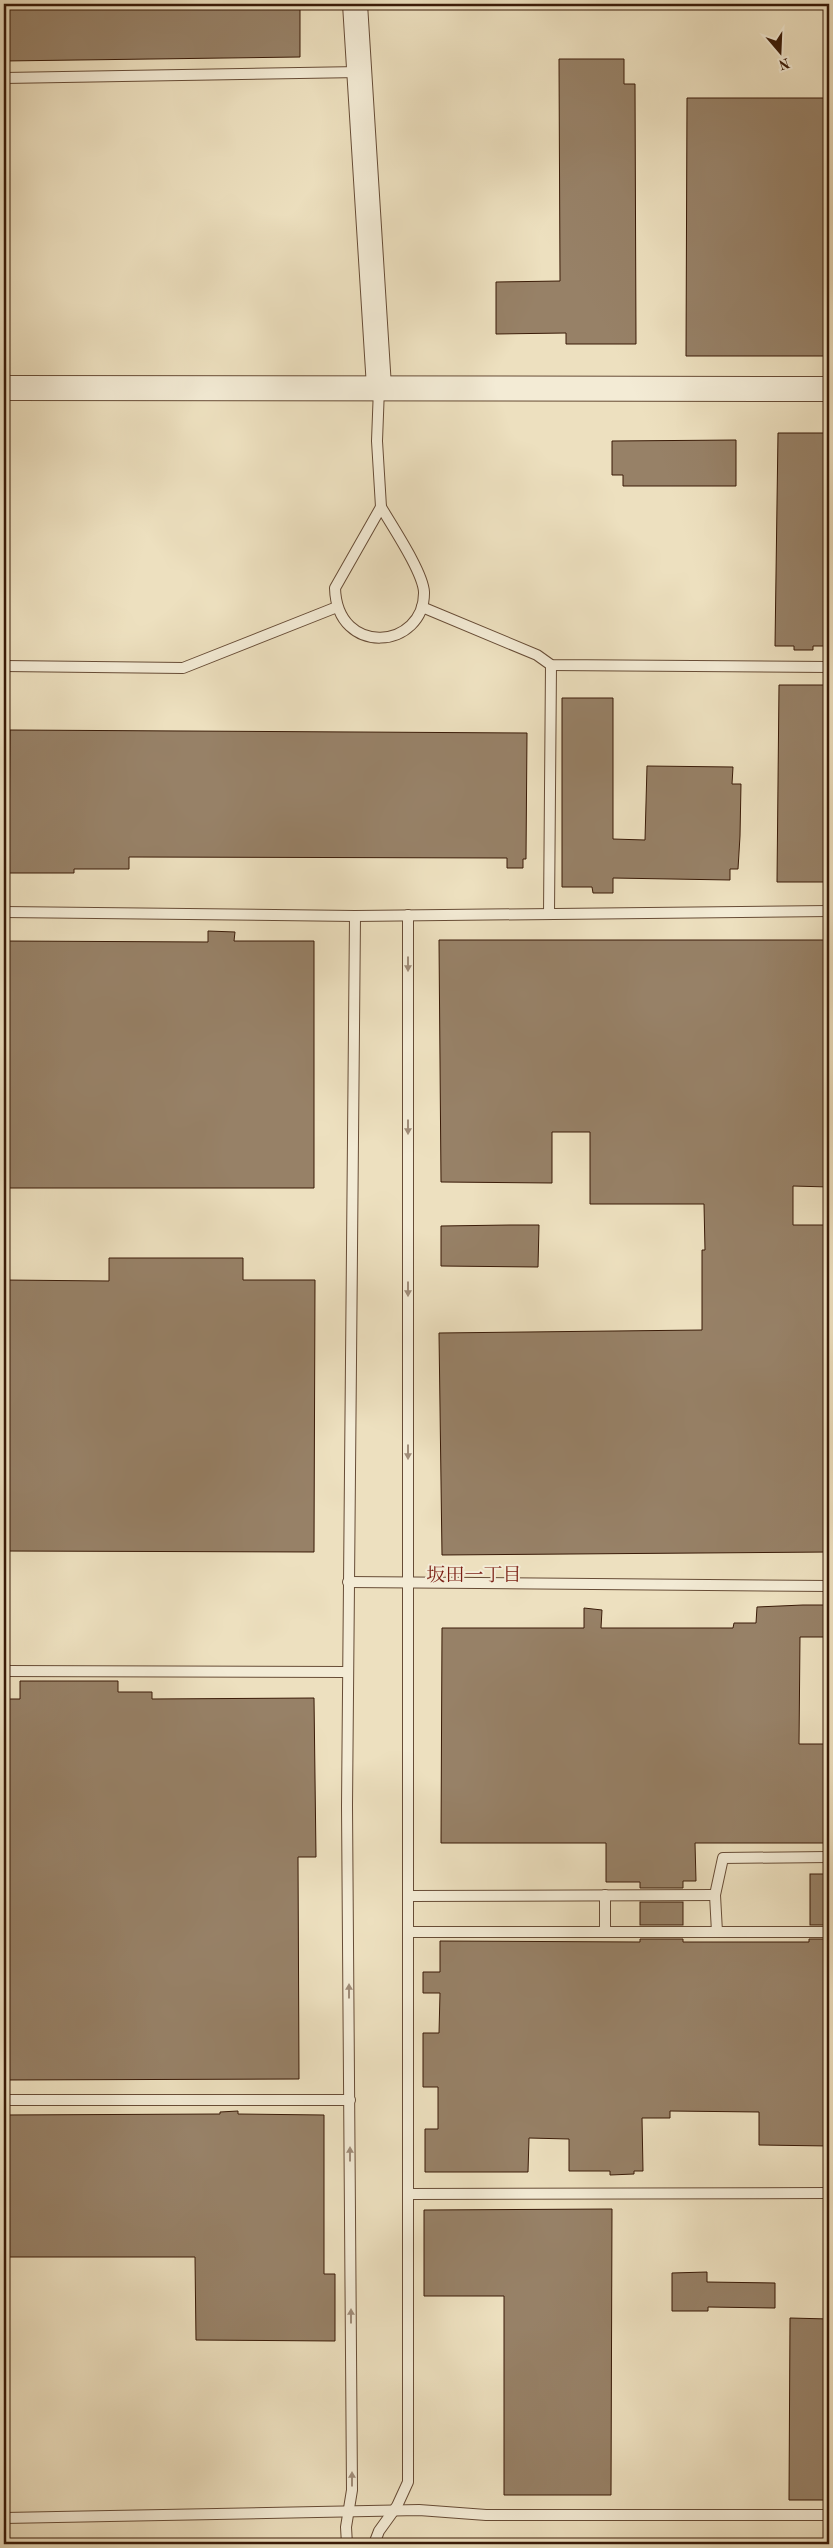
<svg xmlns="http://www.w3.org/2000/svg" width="833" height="2548" font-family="'Old Standard TT','Noto Serif JP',serif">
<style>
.building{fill:#978167;stroke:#3a1b08}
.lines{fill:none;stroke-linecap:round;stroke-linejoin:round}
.service-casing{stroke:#674c36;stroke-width:12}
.tertiary-casing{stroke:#674c36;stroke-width:26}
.service{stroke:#f3ebd5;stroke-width:10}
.tertiary{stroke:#f3ebd5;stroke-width:24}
.oneway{fill:#a08d79}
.labels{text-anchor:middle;stroke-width:4;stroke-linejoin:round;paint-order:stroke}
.neighbourhood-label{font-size:19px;fill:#7a1f14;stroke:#f3ebd5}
</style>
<rect width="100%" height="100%" fill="#ede0bf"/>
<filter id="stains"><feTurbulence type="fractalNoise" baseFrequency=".004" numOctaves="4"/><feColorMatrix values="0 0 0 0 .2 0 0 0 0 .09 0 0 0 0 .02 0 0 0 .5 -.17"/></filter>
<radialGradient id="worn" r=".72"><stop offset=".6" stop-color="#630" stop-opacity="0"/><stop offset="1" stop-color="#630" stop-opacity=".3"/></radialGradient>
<g class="building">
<path d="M 4,4 L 300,4 L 300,57 L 4,61 Z"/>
<path d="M 559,59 L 624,59 L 624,84 L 635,84 L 636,344 L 566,344 L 566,333 L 496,334 L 496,282 L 560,281 Z"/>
<path d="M 687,98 L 829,98 L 829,356 L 686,356 Z"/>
<path d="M 778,433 L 829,433 L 829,646 L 813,646 L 813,650 L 794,650 L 794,646 L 775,646 Z"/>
<path d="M 736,440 L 736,486 L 623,486 L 623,475 L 612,475 L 612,441 Z"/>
<path d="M 779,685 L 829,685 L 829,882 L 777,882 Z"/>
<path d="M 562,698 L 613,698 L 613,839 L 645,840 L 647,766 L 733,767 L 732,784 L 741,784 L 740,836 L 738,869 L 730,869 L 730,880 L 613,878 L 613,893 L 593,893 L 592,887 L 562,887 Z"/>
<path d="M 10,730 L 527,733 L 526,859 L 523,859 L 523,868 L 507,868 L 507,858 L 129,857 L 129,869 L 74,869 L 74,873 L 9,873 Z"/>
<path d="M 208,931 L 235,932 L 234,941 L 314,941 L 314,1188 L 4,1188 L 4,941 L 208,942 Z"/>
<path d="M 439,940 L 829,940 L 829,1187 L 793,1186 L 793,1225 L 829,1225 L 829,1552 L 442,1555 L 439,1333 L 702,1330 L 702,1250 L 705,1250 L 704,1204 L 590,1204 L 590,1132 L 552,1132 L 552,1183 L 441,1182 Z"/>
<path d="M 510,1225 L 539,1225 L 538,1267 L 441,1266 L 441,1226 Z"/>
<path d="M 109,1258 L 243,1258 L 243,1280 L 315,1280 L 314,1552 L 4,1551 L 4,1280 L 109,1281 Z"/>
<path d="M 803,1605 L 826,1605 L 825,1637 L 800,1637 L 799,1744 L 829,1744 L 829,1843 L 695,1843 L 696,1881 L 683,1881 L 683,1888 L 640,1888 L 640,1882 L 606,1882 L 606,1843 L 441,1843 L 442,1628 L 584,1628 L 584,1608 L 602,1610 L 601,1628 L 733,1628 L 734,1623 L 756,1623 L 757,1607 Z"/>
<path d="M 20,1681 L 118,1681 L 118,1692 L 152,1692 L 152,1699 L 314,1698 L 316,1857 L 298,1857 L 299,2079 L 4,2080 L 4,1699 L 20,1699 Z"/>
<rect x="810" y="1874" width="19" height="51"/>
<rect x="640" y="1902" width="43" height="23"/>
<path d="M 640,1939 L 683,1939 L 683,1942 L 809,1942 L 809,1939 L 829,1939 L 829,2146 L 759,2145 L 759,2112 L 670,2111 L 670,2118 L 642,2118 L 643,2171 L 634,2171 L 634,2174 L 610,2175 L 610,2171 L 569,2171 L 569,2139 L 529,2138 L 528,2172 L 425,2172 L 425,2129 L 438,2129 L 438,2087 L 423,2087 L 423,2033 L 439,2033 L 440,1993 L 423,1993 L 423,1972 L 440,1972 L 440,1941 L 640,1942 Z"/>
<path d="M 238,2111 L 238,2114 L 324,2115 L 324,2274 L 335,2274 L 335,2341 L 196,2340 L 195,2257 L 4,2257 L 4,2115 L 220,2114 L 220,2112 Z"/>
<path d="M 612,2209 L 611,2495 L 504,2495 L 504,2296 L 424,2296 L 424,2210 Z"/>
<path d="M 707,2272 L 707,2282 L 775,2283 L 775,2308 L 708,2307 L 708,2311 L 672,2311 L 672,2273 Z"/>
<path d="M 790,2318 L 829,2319 L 829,2500 L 789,2500 Z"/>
</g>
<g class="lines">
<g class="service-casing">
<g id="service">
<path d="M 4,78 L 360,72"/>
<path d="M 379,388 L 377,441 L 381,507"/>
<path d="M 381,507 C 392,526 423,572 424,592 C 425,649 337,658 335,588 Z"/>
<path d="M 422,607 L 537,655 L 551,665 L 829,667"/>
<path d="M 4,666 L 183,668 L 337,607"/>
<path d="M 4,912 L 355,916 L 829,911"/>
<path d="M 549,914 L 551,665"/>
<path d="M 348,1582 L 829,1586"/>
<path d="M 4,1671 L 348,1672"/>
<path d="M 605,1895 L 605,1932"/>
<path d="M 408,1896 L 715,1895"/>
<path d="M 408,1932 L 829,1932"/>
<path d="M 717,1932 L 715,1895 L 723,1858 L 829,1857"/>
<path d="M 4,2100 L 350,2100"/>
<path d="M 408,2194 L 829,2193"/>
<path d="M 4,2518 L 419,2510 L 486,2515 L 829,2515"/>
<path d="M 347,2544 L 346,2527 L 352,2490 L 347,1806 L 355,916"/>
<path d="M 374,2544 L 379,2531 L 397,2506 L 408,2482 L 408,915"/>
</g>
</g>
<g class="tertiary-casing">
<g id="tertiary">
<path d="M 355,4 L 379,387"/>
<path d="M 4,388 L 829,389"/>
</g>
</g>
<use href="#service" class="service"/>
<use href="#tertiary" class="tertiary"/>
</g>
<defs><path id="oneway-solid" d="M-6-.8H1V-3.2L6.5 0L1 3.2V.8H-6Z" transform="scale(1.25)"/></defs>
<g class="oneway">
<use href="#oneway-solid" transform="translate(408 964) rotate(90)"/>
<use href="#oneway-solid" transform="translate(408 1127) rotate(90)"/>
<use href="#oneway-solid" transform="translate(408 1289) rotate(90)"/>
<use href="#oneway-solid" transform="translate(408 1452) rotate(90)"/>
<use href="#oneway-solid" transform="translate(349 1991) rotate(-90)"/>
<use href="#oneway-solid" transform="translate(350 2154) rotate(-90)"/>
<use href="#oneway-solid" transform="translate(351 2316) rotate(-90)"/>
<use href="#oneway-solid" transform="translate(352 2479) rotate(-90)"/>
</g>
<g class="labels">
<g class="neighbourhood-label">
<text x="474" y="1581">坂田一丁目</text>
</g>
</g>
<rect width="833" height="2548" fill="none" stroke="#ede0bf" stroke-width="20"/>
<rect x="5" y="5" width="823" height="2538" fill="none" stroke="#3a1b08" stroke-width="2.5"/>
<rect x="10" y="10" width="813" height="2528" fill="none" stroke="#3a1b08"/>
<g transform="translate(780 52) rotate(161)" stroke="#f3ebd5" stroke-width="4" paint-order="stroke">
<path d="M0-4L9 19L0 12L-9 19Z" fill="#3a1b08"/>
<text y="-8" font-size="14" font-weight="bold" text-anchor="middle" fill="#3a1b08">N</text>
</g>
<rect width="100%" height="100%" filter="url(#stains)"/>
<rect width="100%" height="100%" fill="url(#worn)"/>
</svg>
